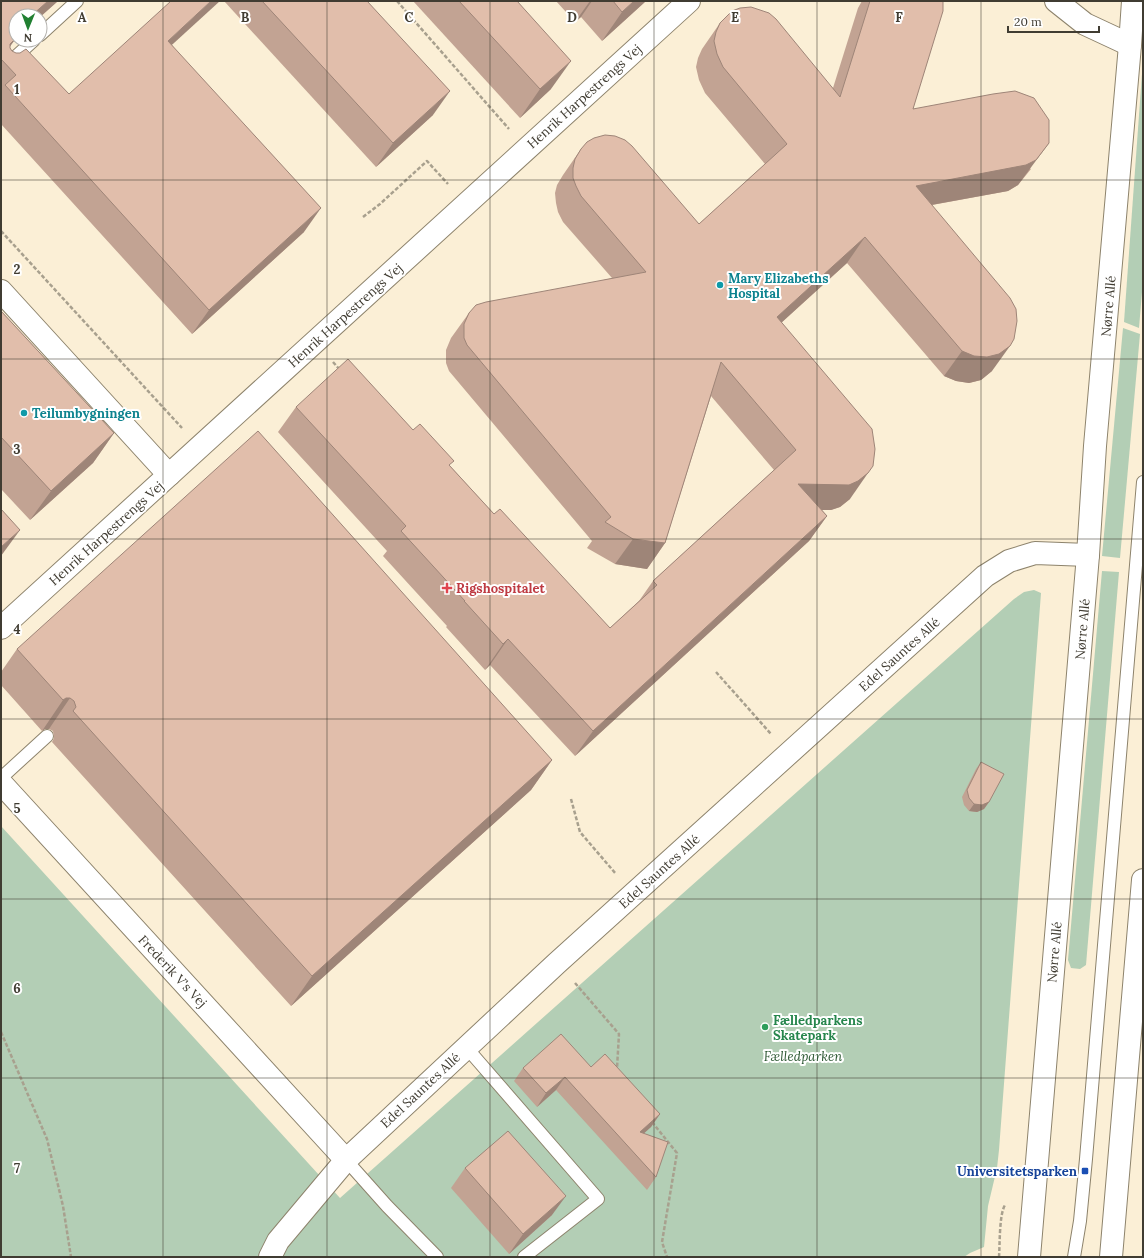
<svg xmlns="http://www.w3.org/2000/svg" width="1144" height="1258" font-family="Lora,serif">
<style>
.green{fill:#b3ceb5}
.lines{fill:none;stroke-linecap:round;stroke-linejoin:round}
.service-casing{stroke:#8d836c;stroke-width:14}
.minor-casing{stroke:#8d836c;stroke-width:24}
.tertiary-casing{stroke:#8d836c;stroke-width:24}
.path{stroke:#a8a08e;stroke-width:2.5;stroke-dasharray:4 2;stroke-linecap:butt}
.service{stroke:#fff;stroke-width:12}
.minor{stroke:#fff;stroke-width:22}
.tertiary{stroke:#fff;stroke-width:22}
.wall{fill:#c2a393}
.shaded-wall{fill:#9e8578}
.building{fill:#e1beab;stroke:#9e8578}
.grid{fill:none;stroke:#403c32;stroke-width:1;stroke-opacity:0.55}
.culture-dot{fill:#0f9aa8;stroke:#fff;stroke-width:1.5}
.health-dot{fill:#e0444e;stroke:#fff;stroke-width:1.5}
.leisure-dot{fill:#2e9e5b;stroke:#fff;stroke-width:1.5}
.transit-dot{fill:#1a4fb4;stroke:#fff;stroke-width:1.5}
.labels{text-anchor:middle;stroke-width:4;stroke-linejoin:round;paint-order:stroke}
.street-label{font-size:13px;fill:#403c32;stroke:#fff}
.culture-label{font-size:13px;font-weight:bold;fill:#0d838f;stroke:#fff;text-anchor:start}
.health-label{font-size:13px;font-weight:bold;fill:#be3a42;stroke:#fff;text-anchor:start}
.leisure-label{font-size:13px;font-weight:bold;fill:#27864d;stroke:#fff;text-anchor:start}
.park-label{font-size:13px;font-style:italic;fill:#2c5732;stroke:#fff}
.transit-label{font-size:13px;font-weight:bold;fill:#164399;stroke:#fff;text-anchor:end}
.grid-label{font-size:13px;text-anchor:middle;font-weight:bold;fill:#403c32;stroke:#fff;stroke-width:4;stroke-linejoin:round;paint-order:stroke}
</style>
<rect width="100%" height="100%" fill="#fbefd6"/>
<g class="green">
<path d="M 1143,60 L 1143,280 L 1139,328 L 1124,322 Z"/>
<path d="M 1123,328 L 1140,334 L 1120,558 L 1102,556 Z"/>
<path d="M 1102,571 L 1119,572 L 1086,965 L 1080,969 L 1071,968 L 1068,960 Z"/>
<path d="M 1034,590 L 1041,593 L 999,1150 L 997,1168 L 988,1206 L 984,1247 L 970,1253 L 964,1257 L 1,1257 L 1,826 L 340,1198 L 1014,599 L 1024,592 Z"/>
</g>
<g class="lines">
<g class="service-casing">
<g id="service">
<path d="M 40,35 L 77,1"/>
<path d="M 1,70 L 34,40"/>
<path d="M 1,778 L 47,736"/>
<path d="M 466,1047 L 598,1199 L 524,1257"/>
<path d="M 346,1160 L 387,1206 L 437,1257"/>
<path d="M 1074,1257 L 1080,1221 L 1086,1159 L 1143,482"/>
</g>
</g>
<g class="minor-casing">
<g id="minor">
<path d="M 1056,1 L 1085,24 L 1130,45"/>
<path d="M 1,291 L 169,475"/>
<path d="M 1,628 L 689,1"/>
<path d="M 1,783 L 346,1160"/>
<path d="M 270,1257 L 278,1241 L 346,1160 L 557,963 L 985,576 L 1009,561 L 1035,553 L 1088,555"/>
</g>
</g>
<g class="tertiary-casing">
<g id="tertiary">
<path d="M 1029,1257 L 1088,555 L 1095,446 L 1130,45 L 1133,1"/>
<path d="M 1111,1257 L 1143,880"/>
</g>
</g>
<g class="path">
<path d="M 397,1 L 509,129"/>
<path d="M 363,217 L 380,204 L 427,161 L 448,184"/>
<path d="M 1,231 L 182,428"/>
<path d="M 333,362 L 340,370"/>
<path d="M 716,672 L 771,734"/>
<path d="M 571,799 L 580,832 L 616,874"/>
<path d="M 575,983 L 619,1034 L 617,1068"/>
<path d="M 1,1032 L 47,1139 L 63,1206 L 71,1257"/>
<path d="M 652,1122 L 677,1153 L 662,1242 L 667,1257"/>
<path d="M 999,1257 C 1000,1244 999,1215 1005,1205"/>
</g>
<use href="#service" class="service"/>
<use href="#minor" class="minor"/>
<use href="#tertiary" class="tertiary"/>
</g>
<g class="wall">
<path d="M 1,1 L 58,1 L 40,17 L 40,16 L 14,41 L 10,45 L 10,48 L 12,51 L 69,94 L 172,45 L 304,232 L 192,334 L 1,124 Z"/>
<path d="M 224,1 L 367,1 L 433,115 L 376,167 Z"/>
<path d="M 413,1 L 517,1 L 551,89 L 520,118 Z"/>
<path d="M 556,1 L 646,1 L 602,41 L 581,17 L 575,22 Z"/>
<path d="M 862,1 L 943,1 L 913,109 L 1031,169 L 1018,185 L 1008,191 L 932,205 L 992,371 L 981,380 L 969,383 L 956,381 L 944,376 L 847,263 L 781,323 L 850,499 L 840,507 L 831,510 L 822,510 L 827,516 L 809,541 L 575,756 L 490,665 L 485,670 L 446,627 L 447,626 L 383,556 L 387,551 L 278,432 L 296,407 L 413,430 L 450,466 L 494,514 L 610,628 L 639,601 L 653,581 L 774,470 L 711,396 L 665,543 L 647,569 L 615,564 L 587,548 L 592,541 L 449,371 L 446,363 L 446,350 L 451,338 L 469,313 L 612,278 L 563,222 L 558,212 L 556,203 L 555,193 L 557,185 L 563,175 L 581,149 L 699,224 L 765,164 L 705,93 L 699,80 L 696,67 L 698,58 L 702,49 L 720,23 L 833,88 L 858,8 Z"/>
<path d="M 1,311 L 114,433 L 93,463 L 30,520 L 1,489 Z"/>
<path d="M 17,649 L 552,760 L 531,790 L 291,1006 L 52,742 L 54,738 L 53,731 L 49,729 L 45,729 L 42,731 L 1,685 L 1,672 Z"/>
<path d="M 981,762 L 989,802 L 984,809 L 977,812 L 969,811 L 964,805 L 962,797 L 976,769 Z"/>
<path d="M 591,1067 L 660,1114 L 651,1127 L 644,1133 L 656,1177 L 647,1190 L 556,1090 L 537,1107 L 514,1081 L 523,1068 Z"/>
<path d="M 465,1168 L 552,1215 L 509,1254 L 451,1188 Z"/>
</g>
<g class="shaded-wall">
<path d="M 48,1 L 58,1 L 40,17 L 40,16 L 31,16 Z"/>
<path d="M 211,1 L 220,1 L 151,64 L 168,41 Z"/>
<path d="M 590,1 L 592,1 L 581,17 L 575,22 Z"/>
<path d="M 634,1 L 646,1 L 602,41 L 622,12 Z"/>
<path d="M 16,30 L 16,39 L 14,41 L 1,59 L 12,33 Z"/>
<path d="M 571,61 L 551,89 L 520,118 L 540,89 Z"/>
<path d="M 450,91 L 433,115 L 376,167 L 393,143 Z"/>
<path d="M 1049,143 L 1018,185 L 1008,191 L 898,211 L 916,186 Z"/>
<path d="M 321,208 L 304,232 L 192,334 L 209,310 Z"/>
<path d="M 865,237 L 847,263 L 759,343 L 777,317 Z"/>
<path d="M 1010,346 L 992,371 L 981,380 L 969,383 L 956,381 L 944,376 L 962,351 Z"/>
<path d="M 114,433 L 93,463 L 30,520 L 51,491 Z"/>
<path d="M 868,473 L 850,499 L 840,507 L 831,510 L 780,510 L 798,484 Z"/>
<path d="M 827,516 L 809,541 L 575,756 L 593,731 Z"/>
<path d="M 20,530 L 1,556 L 1,547 Z"/>
<path d="M 633,539 L 665,543 L 647,569 L 615,564 Z"/>
<path d="M 508,639 L 490,665 L 485,670 L 503,644 Z"/>
<path d="M 66,698 L 70,698 L 49,729 L 45,729 L 42,731 L 63,700 Z"/>
<path d="M 552,760 L 531,790 L 291,1006 L 312,976 Z"/>
<path d="M 989,802 L 984,809 L 977,812 L 969,811 L 974,804 Z"/>
<path d="M 565,1077 L 556,1090 L 537,1107 L 546,1093 Z"/>
<path d="M 660,1114 L 651,1127 L 631,1145 L 640,1132 Z"/>
<path d="M 566,1196 L 552,1215 L 509,1254 L 523,1234 Z"/>
</g>
<g class="building">
<path d="M 1,1 L 48,1 L 31,16 L 16,16 L 16,30 L 12,33 L 16,38 L 10,44 L 10,48 L 12,51 L 16,53 L 20,53 L 26,49 L 69,94 L 171,1 L 211,1 L 168,41 L 321,208 L 209,310 L 5,85 L 16,75 L 1,59 Z"/>
<path d="M 262,1 L 367,1 L 450,91 L 393,143 Z"/>
<path d="M 459,1 L 517,1 L 571,61 L 540,89 Z"/>
<path d="M 613,1 L 634,1 L 622,12 Z"/>
<path d="M 870,1 L 943,1 L 943,11 L 913,109 L 993,94 L 1015,91 L 1034,98 L 1049,120 L 1049,143 L 1036,160 L 1026,165 L 916,186 L 1010,298 L 1016,309 L 1017,321 L 1014,339 L 1010,346 L 999,354 L 987,357 L 974,356 L 962,351 L 865,237 L 777,317 L 872,429 L 875,449 L 873,466 L 868,473 L 858,481 L 849,485 L 798,484 L 827,516 L 593,731 L 508,639 L 503,644 L 464,601 L 465,601 L 401,531 L 406,526 L 296,407 L 348,359 L 413,430 L 420,424 L 454,461 L 449,465 L 494,514 L 500,509 L 610,628 L 657,585 L 653,581 L 796,450 L 721,362 L 665,543 L 633,539 L 605,522 L 611,517 L 467,345 L 464,338 L 464,324 L 469,313 L 476,305 L 486,302 L 646,272 L 581,196 L 576,186 L 573,178 L 573,168 L 575,159 L 581,149 L 587,142 L 594,138 L 605,135 L 615,136 L 625,140 L 632,146 L 699,224 L 787,144 L 723,67 L 717,54 L 714,41 L 716,32 L 720,23 L 732,11 L 740,8 L 751,7 L 769,13 L 776,19 L 840,97 Z"/>
<path d="M 1,311 L 114,433 L 51,491 L 1,437 Z"/>
<path d="M 258,431 L 552,760 L 312,976 L 73,711 L 76,707 L 74,701 L 70,698 L 66,698 L 63,700 L 17,649 Z"/>
<path d="M 1,509 L 20,530 L 1,547 Z"/>
<path d="M 981,762 L 1004,774 L 989,802 L 982,805 L 974,804 L 969,798 L 967,790 Z"/>
<path d="M 561,1034 L 591,1067 L 605,1054 L 660,1114 L 640,1132 L 668,1142 L 656,1177 L 565,1077 L 546,1093 L 523,1068 Z"/>
<path d="M 508,1131 L 566,1196 L 523,1234 L 465,1168 Z"/>
</g>
<path class="grid" d="M 163,1 L 163,1257M 327,1 L 327,1257M 490,1 L 490,1257M 654,1 L 654,1257M 817,1 L 817,1257M 981,1 L 981,1257M 1,180 L 1143,180M 1,359 L 1143,359M 1,539 L 1143,539M 1,719 L 1143,719M 1,899 L 1143,899M 1,1078 L 1143,1078"/>
<g class="culture-dot">
<circle cx="720" cy="285" r="4"/>
<circle cx="24" cy="413" r="4"/>
</g>
<path class="health-dot" d="M445 582h4v4h4v4h-4v4h-4v-4h-4v-4h4z"/>
<circle class="leisure-dot" cx="765" cy="1027" r="4"/>
<rect class="transit-dot" x="1081" y="1167" width="8" height="8" rx="2"/>
<g class="labels">
<g class="street-label">
<text transform="translate(584 96) rotate(-42)" y="5">Henrik Harpestrengs Vej</text>
<text transform="translate(1108 306) rotate(-85)" y="5">Nørre Allé</text>
<text transform="translate(345 315) rotate(-42)" y="5">Henrik Harpestrengs Vej</text>
<text transform="translate(106 533) rotate(-42)" y="5">Henrik Harpestrengs Vej</text>
<text transform="translate(1082 629) rotate(-85)" y="5">Nørre Allé</text>
<text transform="translate(899 654) rotate(-42)" y="5">Edel Sauntes Allé</text>
<text transform="translate(659 871) rotate(-42)" y="5">Edel Sauntes Allé</text>
<text transform="translate(1054 952) rotate(-85)" y="5">Nørre Allé</text>
<text transform="translate(173 971) rotate(47)" y="5">Frederik V's Vej</text>
<text transform="translate(420 1090) rotate(-43)" y="5">Edel Sauntes Allé</text>
</g>
<g class="culture-label">
<text x="728" y="283">Mary Elizabeths<tspan x="728" dy="15">Hospital</tspan></text>
<text x="32" y="418">Teilumbygningen</text>
</g>
<g class="health-label">
<text x="456" y="593">Rigshospitalet</text>
</g>
<g class="leisure-label">
<text x="773" y="1025">Fælledparkens<tspan x="773" dy="15">Skatepark</tspan></text>
</g>
<g class="park-label">
<text x="803" y="1061">Fælledparken</text>
</g>
<g class="transit-label">
<text x="1077" y="1176">Universitetsparken</text>
</g>
</g>
<g class="grid-label">
<text x="82" y="22">A</text>
<text x="245" y="22">B</text>
<text x="409" y="22">C</text>
<text x="572" y="22">D</text>
<text x="735" y="22">E</text>
<text x="899" y="22">F</text>
<text x="17" y="94">1</text>
<text x="17" y="274">2</text>
<text x="17" y="454">3</text>
<text x="17" y="634">4</text>
<text x="17" y="813">5</text>
<text x="17" y="993">6</text>
<text x="17" y="1173">7</text>
</g>
<rect width="1144" height="1258" fill="none" stroke="#403c32" stroke-width="4"/>
<g transform="translate(28 28) rotate(181)"><circle r="19" fill="#ffffff" stroke="#b3b1ad"/>
<path d="M0-3L7 15L0 10L-7 15Z" fill="#218032"/>
<text y="-6" font-size="11" font-weight="bold" text-anchor="middle" fill="#403c32">N</text>
</g>
<path d="M1008 26v6h91v-6" fill="none" stroke="#403c32" stroke-width="2"/>
<text x="1014" y="26" font-size="12" fill="#403c32" stroke="#ffffff" stroke-width="3" paint-order="stroke">20 m</text>
</svg>
